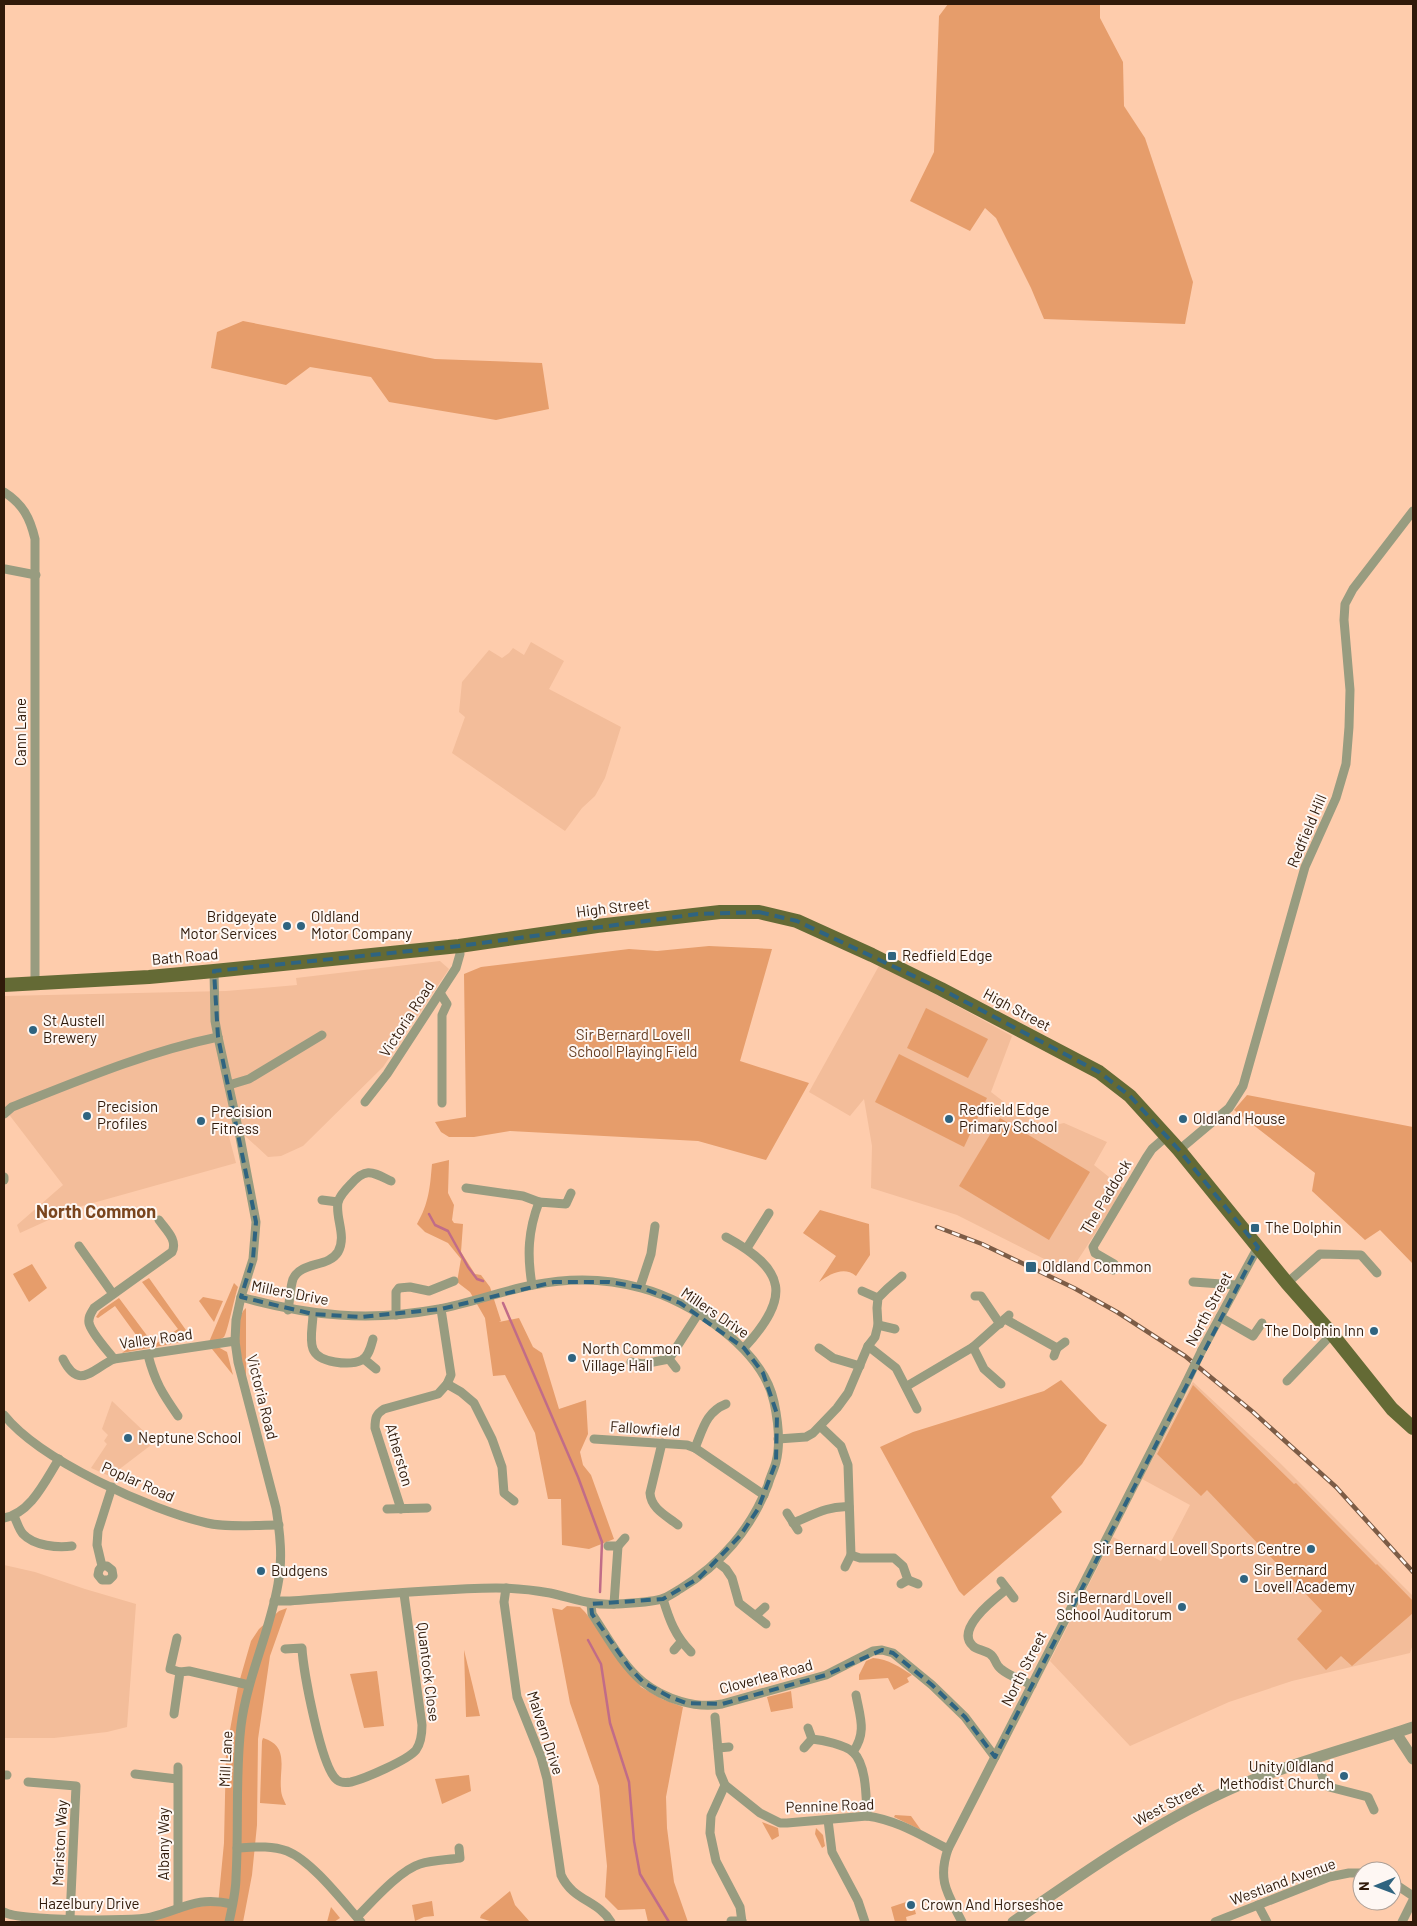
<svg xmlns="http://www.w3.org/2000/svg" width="1417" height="1926" font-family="Barlow,sans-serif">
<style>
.built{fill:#f3bd9a}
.green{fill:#e69d6b}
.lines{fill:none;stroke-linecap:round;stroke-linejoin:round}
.stream{stroke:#c16c88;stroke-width:2.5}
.minor{stroke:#989c80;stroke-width:9}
.tertiary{stroke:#989c80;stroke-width:11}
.primary{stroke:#646a35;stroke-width:14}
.rail-casing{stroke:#7c5c46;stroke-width:4.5}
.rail{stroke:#fef7f3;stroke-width:2.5;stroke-dasharray:8;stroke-linecap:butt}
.minor-bridge{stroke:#989c80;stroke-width:9}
.marked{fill:none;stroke:#2f6480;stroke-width:4;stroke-dasharray:10 6;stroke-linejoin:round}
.poi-dot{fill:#2f6480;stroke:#fef7f3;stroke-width:2}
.labels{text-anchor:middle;stroke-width:4;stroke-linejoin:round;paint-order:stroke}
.street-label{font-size:15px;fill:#301a0a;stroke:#fef7f3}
.poi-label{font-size:15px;fill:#301a0a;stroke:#fef7f3;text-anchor:start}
.park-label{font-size:15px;fill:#653d21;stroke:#fef7f3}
.quarter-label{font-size:18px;font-weight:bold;fill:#7a451e;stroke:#fef7f3}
</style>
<rect width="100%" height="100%" fill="#feccac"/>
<g class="built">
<path d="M 531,642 L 564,661 L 549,689 L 621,727 L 605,778 L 595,796 L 582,808 L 565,831 L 452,753 L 465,717 L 459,712 L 462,682 L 489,650 L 502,658 L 509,653 L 513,648 L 524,655 Z"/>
<path d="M 440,961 L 449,969 L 383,1067 L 303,1146 L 281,1156 L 268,1157 L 243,1134 L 228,1133 L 236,1163 L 75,1208 L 20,1233 L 17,1225 L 63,1185 L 4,1108 L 4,996 L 226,991 L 297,985 L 296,978 Z"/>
<path d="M 880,964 L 1012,1036 L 991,1092 L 1017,1112 L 1046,1127 L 1064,1123 L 1107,1142 L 1094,1165 L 1124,1189 L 1070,1272 L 957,1215 L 871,1188 L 872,1146 L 864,1099 L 850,1116 L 809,1092 Z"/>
<path d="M 1193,1382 L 1281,1464 L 1413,1596 L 1413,1644 L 1410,1653 L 1292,1681 L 1229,1702 L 1130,1746 L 1050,1661 L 1113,1537 L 1161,1561 L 1190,1505 L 1142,1479 Z"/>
<path d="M 112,1401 L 155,1442 L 113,1474 L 112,1477 L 91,1468 L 107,1444 L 104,1441 L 108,1435 L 102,1429 Z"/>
<path d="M 4,1565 L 35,1572 L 85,1589 L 136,1604 L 127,1727 L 107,1732 L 54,1738 L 4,1738 Z"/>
</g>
<g class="green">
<path d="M 948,4 L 1100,4 L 1100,18 L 1123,62 L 1124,106 L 1145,138 L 1193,282 L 1185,324 L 1044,319 L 1031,288 L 996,218 L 985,208 L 970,231 L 910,201 L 934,152 L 939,16 Z"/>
<path d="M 243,321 L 435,359 L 542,363 L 549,409 L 496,420 L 389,402 L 371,377 L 310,367 L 286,385 L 211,368 L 217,332 Z"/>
<path d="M 709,946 L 772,949 L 740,1061 L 809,1083 L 766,1160 L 698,1141 L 510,1131 L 474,1137 L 449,1137 L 441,1132 L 435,1122 L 466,1117 L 464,974 L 481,967 L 629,949 L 657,951 Z"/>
<path d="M 926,1008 L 988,1039 L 968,1078 L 907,1048 Z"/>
<path d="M 899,1054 L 987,1098 L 964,1147 L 875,1102 Z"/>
<path d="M 1247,1095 L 1413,1127 L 1413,1264 L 1380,1230 L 1365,1240 L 1312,1191 L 1315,1173 L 1234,1110 Z"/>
<path d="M 1000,1118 L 1090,1172 L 1049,1240 L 959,1186 Z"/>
<path d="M 449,1160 L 448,1193 L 454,1205 L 452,1220 L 454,1223 L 463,1224 L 461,1252 L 475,1274 L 481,1275 L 490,1287 L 501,1321 L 499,1322 L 519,1318 L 533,1347 L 542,1353 L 559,1409 L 586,1400 L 588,1434 L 580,1452 L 583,1465 L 591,1475 L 614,1539 L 589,1549 L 562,1545 L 561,1499 L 548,1499 L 535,1433 L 505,1375 L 493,1376 L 485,1318 L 470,1292 L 457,1282 L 461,1259 L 448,1243 L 425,1232 L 417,1224 C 429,1203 430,1187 432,1164 Z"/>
<path d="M 820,1210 L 869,1224 L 870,1255 L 856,1276 C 844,1266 830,1274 819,1282 L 836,1256 L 803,1233 Z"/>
<path d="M 32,1264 L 47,1288 L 29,1302 L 13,1274 Z"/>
<path d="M 149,1278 L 193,1340 L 122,1353 L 139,1339 L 115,1306 L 98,1318 L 96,1317 L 100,1311 L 119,1298 L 154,1345 L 178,1329 L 142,1282 Z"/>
<path d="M 234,1283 L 238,1287 C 235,1295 227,1334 224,1337 C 220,1340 214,1341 209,1342 Z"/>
<path d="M 203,1297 L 223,1301 L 214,1322 L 199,1301 Z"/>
<path d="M 246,1308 L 246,1380 C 243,1364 231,1320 246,1308 Z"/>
<path d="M 218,1347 L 227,1352 L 233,1375 L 212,1349 Z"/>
<path d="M 1061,1380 L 1100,1421 L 1107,1425 L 1082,1464 L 1051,1497 L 1062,1512 L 964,1596 L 959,1591 L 880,1447 L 913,1432 L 1044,1391 Z"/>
<path d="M 1193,1385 L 1294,1484 L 1296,1483 L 1376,1565 L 1377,1564 L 1413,1601 L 1413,1613 L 1352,1666 L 1341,1656 L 1326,1670 L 1297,1639 L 1322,1611 L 1207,1490 L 1201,1496 L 1157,1454 Z"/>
<path d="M 567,1606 L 580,1607 L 585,1612 L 641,1687 L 662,1699 L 683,1707 L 666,1797 L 667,1828 L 674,1882 L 688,1922 L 648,1922 L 645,1909 L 618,1910 L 605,1897 L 607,1866 L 599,1786 L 570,1703 L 552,1608 L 562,1610 Z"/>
<path d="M 287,1608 L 270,1656 L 258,1739 L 257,1825 L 252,1875 L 243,1922 L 142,1922 L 193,1907 L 218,1905 L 224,1843 L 226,1752 L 238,1686 L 251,1641 L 259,1629 L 279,1611 Z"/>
<path d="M 464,1650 L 480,1716 L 466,1717 Z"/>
<path d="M 873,1658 C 889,1659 899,1667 912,1675 L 907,1678 L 909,1682 L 894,1690 L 888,1678 L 859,1680 L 859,1675 L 866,1661 Z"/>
<path d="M 377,1671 L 384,1726 L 364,1728 L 350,1674 Z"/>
<path d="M 791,1691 L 793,1708 L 771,1712 L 767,1697 Z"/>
<path d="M 263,1738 C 290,1746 279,1769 281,1789 C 281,1795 284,1800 286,1805 L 260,1803 L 262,1741 Z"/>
<path d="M 469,1775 L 471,1791 L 442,1804 L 435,1779 Z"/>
<path d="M 895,1815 L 911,1816 L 921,1830 L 894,1817 Z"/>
<path d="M 762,1822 L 778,1828 L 779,1836 L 772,1840 Z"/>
<path d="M 816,1828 L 823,1835 L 825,1846 L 822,1848 L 815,1834 Z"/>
<path d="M 510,1891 L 515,1905 L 530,1922 L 493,1922 L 480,1918 L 481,1915 Z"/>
<path d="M 912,1900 L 916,1914 L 906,1917 L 907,1922 L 895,1922 L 891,1907 Z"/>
<path d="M 432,1901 L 434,1916 L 424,1917 L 415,1921 L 412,1905 Z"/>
<path d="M 331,1907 L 340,1918 L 334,1922 L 327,1922 Z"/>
</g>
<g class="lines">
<g class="stream">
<path d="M 429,1214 L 435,1225 L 448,1231 L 468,1267 L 477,1279 L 483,1281"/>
<path d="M 503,1303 L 578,1477 L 602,1542 L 600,1592"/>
<path d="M 588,1640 L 601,1664 L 610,1723 L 629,1782 L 634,1841 L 640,1874 L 669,1922"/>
</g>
<g class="minor">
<path d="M 4,492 C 23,504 30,518 35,539 L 35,983"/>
<path d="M 5,569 L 36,575"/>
<path d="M 214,971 L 215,1021 L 218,1037 L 240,1137 L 256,1222 L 253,1259 L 241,1297 L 236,1320 L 235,1341 L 238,1362 L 276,1508 C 280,1533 283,1559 278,1584 C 270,1632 247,1677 241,1726 C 235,1776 239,1827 236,1877 C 236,1892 232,1908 229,1922"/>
<path d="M 440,993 L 447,1004 L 442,1015 L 442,1103"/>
<path d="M 229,1085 L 249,1079 L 322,1035"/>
<path d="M 365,1102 L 387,1074 L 456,968 L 460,954 L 459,946"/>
<path d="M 4,1114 L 12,1107 C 80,1080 146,1052 218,1037"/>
<path d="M 1179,1150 L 1229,1108 L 1243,1086 L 1305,867 L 1336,798 L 1346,764 L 1349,727 L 1350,690 L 1344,620 L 1345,604 L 1353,589 L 1413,511"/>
<path d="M 4,1177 L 4,1180"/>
<path d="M 466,1188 L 523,1196 L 539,1202"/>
<path d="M 322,1200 L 338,1202"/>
<path d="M 726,1237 C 787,1270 791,1297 744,1348"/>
<path d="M 79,1246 L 113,1294"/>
<path d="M 747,1248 L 769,1213"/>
<path d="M 1113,1270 L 1114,1264 L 1095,1253 L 1093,1247 L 1146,1158 L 1152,1149 L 1167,1136"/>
<path d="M 1193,1282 L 1236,1285"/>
<path d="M 1287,1283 L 1320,1254 L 1361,1255 L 1377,1273"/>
<path d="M 532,1285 C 527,1255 528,1231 539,1202 L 566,1204 L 571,1193"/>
<path d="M 640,1287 L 651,1254 L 655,1226"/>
<path d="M 862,1291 L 878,1298"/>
<path d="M 975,1296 L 981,1296 L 1000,1324"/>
<path d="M 241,1297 C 309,1316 369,1322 439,1309 C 471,1303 501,1291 533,1285 C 568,1278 606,1278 641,1288 C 691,1301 763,1349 774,1402 C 778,1421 781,1443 776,1462 C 774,1470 770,1477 768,1485 C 751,1529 720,1565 680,1589 C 675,1592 669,1596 664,1598 C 652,1603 629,1603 616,1604 C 592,1606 573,1598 550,1593 C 533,1590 513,1588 496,1588 C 427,1589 358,1596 290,1601 L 274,1601"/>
<path d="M 288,1310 C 290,1300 290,1288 293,1279 C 301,1261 328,1268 338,1252 C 347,1236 335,1218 338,1202 C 340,1195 346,1189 351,1184 C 366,1167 372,1172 391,1181"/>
<path d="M 313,1314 C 313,1325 309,1339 313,1349 C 318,1363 350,1366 362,1360 C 369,1356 371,1346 373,1339"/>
<path d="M 396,1315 L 396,1292 L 399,1288 L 410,1287 L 429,1291 L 454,1281"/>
<path d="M 1220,1317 L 1253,1336 L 1262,1323"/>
<path d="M 1005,1319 L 1057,1348"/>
<path d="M 878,1325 L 895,1329"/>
<path d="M 868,1346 L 896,1368 L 917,1409"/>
<path d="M 973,1347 L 984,1369 L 1001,1384"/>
<path d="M 819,1348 L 833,1358 L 860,1366"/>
<path d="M 1202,1350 L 1258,1247"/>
<path d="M 148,1355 C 155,1382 162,1393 178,1416"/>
<path d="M 1054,1356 L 1057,1348 L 1065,1342"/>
<path d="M 63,1359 C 79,1391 92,1369 114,1359 L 235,1341"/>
<path d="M 114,1359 C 108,1351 91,1333 89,1323 C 88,1317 91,1313 94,1308 L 172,1252 C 178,1240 166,1230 159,1220"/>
<path d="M 364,1359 L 376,1369"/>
<path d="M 669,1359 L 676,1368"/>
<path d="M 631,1362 L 643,1364 L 669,1359 L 698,1314"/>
<path d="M 1287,1381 L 1332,1334"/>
<path d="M 447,1384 L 461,1392 L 474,1403 L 492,1439 L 502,1467 L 504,1493 L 514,1501"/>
<path d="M 907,1386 L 973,1347 L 1009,1315"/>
<path d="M 4,1415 C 40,1460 150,1510 207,1523 C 230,1528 255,1525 279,1525"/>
<path d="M 821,1427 L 841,1446 L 848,1465 L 851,1555 L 860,1558 L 894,1558 L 903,1566 L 908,1580"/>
<path d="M 594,1439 L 687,1445 L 695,1448 L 764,1495"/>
<path d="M 778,1439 L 806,1437 L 813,1433 L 837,1408 L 848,1393 L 868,1346 L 875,1337 L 878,1325 L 877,1308 L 878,1298 L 887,1289 L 902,1276"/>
<path d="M 662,1443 L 650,1493 C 651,1509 667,1516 678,1525"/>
<path d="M 695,1448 C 703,1429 706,1412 726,1404"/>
<path d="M 387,1509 L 427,1508"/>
<path d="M 401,1509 L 375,1428 C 375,1418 376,1414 384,1409 L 438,1394 L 447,1384 L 451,1375 L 441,1309"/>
<path d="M 787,1513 L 798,1530"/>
<path d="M 14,1516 C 17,1522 19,1530 23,1534 C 34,1546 58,1548 72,1546"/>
<path d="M 4,1518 C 31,1513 45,1481 59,1459"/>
<path d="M 793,1523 C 811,1516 829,1505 849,1507"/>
<path d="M 608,1546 L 618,1546 L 625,1538"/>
<path d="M 717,1562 L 726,1569 L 732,1578 L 739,1603 L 766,1624"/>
<path d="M 102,1566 L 107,1566 L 112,1570 L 113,1576 L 109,1580 L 102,1580 L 98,1575 L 99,1570 L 102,1566 L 97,1545 L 98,1531 L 112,1487"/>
<path d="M 845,1567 L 851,1555"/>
<path d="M 1001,1581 L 1014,1598"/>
<path d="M 901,1584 L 908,1580 L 918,1584"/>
<path d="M 506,1588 L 504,1602 L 517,1697 L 541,1757 L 547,1779 L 561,1875 C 573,1901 598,1900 611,1922"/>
<path d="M 1007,1589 C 996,1598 954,1629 973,1646 C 977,1650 985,1650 990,1654 C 996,1658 995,1665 1001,1669 C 1009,1676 1022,1680 1032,1685"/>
<path d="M 663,1599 C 669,1619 675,1636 691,1652"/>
<path d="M 591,1604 L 592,1614 C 607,1636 622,1665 643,1682 C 664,1699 696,1709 722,1704 L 826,1675 L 873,1651 L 882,1650 L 893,1653 L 932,1685 L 965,1717 L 995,1757"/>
<path d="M 614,1604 L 618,1546"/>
<path d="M 756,1615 L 765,1607"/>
<path d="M 177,1638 L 170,1669 L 180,1672"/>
<path d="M 285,1649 L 302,1648 C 303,1670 321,1768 337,1780 C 341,1783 346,1783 351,1782 C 364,1779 408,1760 416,1750 C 421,1743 422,1733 422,1725 L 404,1594"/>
<path d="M 674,1650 L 681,1642"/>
<path d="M 174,1714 L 180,1672 L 189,1671 L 249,1685"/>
<path d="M 715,1717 L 720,1773 L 725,1785 L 760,1813 L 780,1823 L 787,1823 L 867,1816 C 897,1820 922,1836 948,1849"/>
<path d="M 808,1728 L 812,1739 C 823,1740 845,1745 853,1752 C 867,1765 866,1799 867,1816"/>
<path d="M 718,1748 L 729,1747"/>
<path d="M 804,1748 L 812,1739"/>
<path d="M 853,1752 C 867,1732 860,1717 856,1695"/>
<path d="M 1316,1759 L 1324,1781 L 1329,1787 L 1368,1797 L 1374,1810"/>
<path d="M 135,1774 L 177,1779"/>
<path d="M 4,1775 L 7,1775"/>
<path d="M 28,1782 L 76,1786 L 70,1918"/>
<path d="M 725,1785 L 711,1816 L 710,1833 L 716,1861 L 740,1907 L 742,1922"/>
<path d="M 828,1820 L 832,1852 L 858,1901 L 865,1922"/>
<path d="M 237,1848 C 254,1847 271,1845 287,1851 C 312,1861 343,1902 361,1922"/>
<path d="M 1392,1882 L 1413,1896"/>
<path d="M 1258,1905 L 1267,1922"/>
<path d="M 178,1908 L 178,1767"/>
<path d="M 4,1912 C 17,1921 132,1922 151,1917 C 184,1909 195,1896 232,1904"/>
<path d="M 357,1917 C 372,1902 400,1870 420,1864 C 433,1860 447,1860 460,1858 L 459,1848"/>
<path d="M 731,1921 L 742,1921"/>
<path d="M 962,1922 C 948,1894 937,1881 948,1849 L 1186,1383"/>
<path d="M 1215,1922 L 1329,1877 L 1349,1873 L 1362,1873"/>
<path d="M 1402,1922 L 1413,1900"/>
</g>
<g class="tertiary">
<path d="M 1396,1733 L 1413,1759"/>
<path d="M 1013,1922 C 1082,1874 1150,1826 1226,1791 C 1286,1764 1351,1748 1413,1727"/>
</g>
<path class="primary" d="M 4,985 L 149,977 L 214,971 L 459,946 L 597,926 L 720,912 L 759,912 L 797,921 L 872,955 L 941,989 L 1099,1072 L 1130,1096 L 1179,1150 L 1287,1283 L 1332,1334 L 1392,1409 L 1413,1428"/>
<g class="rail-casing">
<path id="rail" d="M 937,1227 L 982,1244 L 1074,1288 L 1117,1312 L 1185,1356 L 1253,1412 L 1336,1487 L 1413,1572"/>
</g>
<use href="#rail" class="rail"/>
<path class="minor-bridge" d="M 1186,1383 L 1202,1350"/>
</g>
<path class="marked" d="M 759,912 L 797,921 L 941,989 L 1099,1072 L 1130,1096 L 1179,1150 L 1258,1247 L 995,1757 L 965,1717 L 932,1685 L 893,1653 L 882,1650 L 826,1675 L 722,1704 L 686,1703 L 670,1697 L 643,1682 L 629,1667 L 592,1614 L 591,1604 L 663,1599 L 699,1578 L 740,1536 L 758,1509 L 776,1462 L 777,1414 L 763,1373 L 744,1348 L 680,1303 L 640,1287 L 609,1282 L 554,1282 L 441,1309 L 360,1317 L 313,1314 L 241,1297 L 253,1259 L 256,1222 L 218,1037 L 214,971 L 459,946 L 698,914 Z"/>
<g class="poi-dot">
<circle cx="287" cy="926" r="5"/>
<circle cx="301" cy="926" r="5"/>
<rect x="887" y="951" width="10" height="10" rx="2.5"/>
<circle cx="33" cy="1030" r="5"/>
<circle cx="87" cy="1116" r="5"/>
<circle cx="949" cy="1119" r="5"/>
<circle cx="1183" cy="1119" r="5"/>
<circle cx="201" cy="1121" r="5"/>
<rect x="1250" y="1223" width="10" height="10" rx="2.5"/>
<rect x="1025" y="1261" width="12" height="12" rx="2.5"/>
<circle cx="1374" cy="1331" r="5"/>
<circle cx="572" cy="1358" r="5"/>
<circle cx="128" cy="1438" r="5"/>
<circle cx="1311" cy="1549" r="5"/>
<circle cx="261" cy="1571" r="5"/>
<circle cx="1244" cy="1579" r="5"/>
<circle cx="1182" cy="1607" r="5"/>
<circle cx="1344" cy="1776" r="5"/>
<circle cx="911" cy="1905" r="5"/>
</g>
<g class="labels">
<g class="street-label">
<text transform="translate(21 732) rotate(-90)" y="5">Cann Lane</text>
<text transform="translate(1307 831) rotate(-67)" y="5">Redfield Hill</text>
<text transform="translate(613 908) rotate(-7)" y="5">High Street</text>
<text transform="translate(185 957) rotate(-5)" y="5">Bath Road</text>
<text transform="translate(1017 1010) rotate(28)" y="5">High Street</text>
<text transform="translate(407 1019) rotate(-57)" y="5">Victoria Road</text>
<text transform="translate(1106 1197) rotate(-59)" y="5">The Paddock</text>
<text transform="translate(290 1293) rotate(11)" y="5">Millers Drive</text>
<text transform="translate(1209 1309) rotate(-62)" y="5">North Street</text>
<text transform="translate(715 1313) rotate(34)" y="5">Millers Drive</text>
<text transform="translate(156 1339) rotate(-8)" y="5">Valley Road</text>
<text transform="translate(262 1397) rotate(76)" y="5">Victoria Road</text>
<text transform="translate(645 1429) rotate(4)" y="5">Fallowfield</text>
<text transform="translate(399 1455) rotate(74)" y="5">Atherston</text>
<text transform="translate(138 1482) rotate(24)" y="5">Poplar Road</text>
<text transform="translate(1024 1669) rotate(-63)" y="5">North Street</text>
<text transform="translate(428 1672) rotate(83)" y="5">Quantock Close</text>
<text transform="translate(766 1677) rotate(-15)" y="5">Cloverlea Road</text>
<text transform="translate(545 1733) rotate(72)" y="5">Malvern Drive</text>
<text transform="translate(226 1759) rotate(-87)" y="5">Mill Lane</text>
<text transform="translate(1169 1804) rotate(-28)" y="5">West Street</text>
<text transform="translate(830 1806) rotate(-2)" y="5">Pennine Road</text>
<text transform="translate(60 1843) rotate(-87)" y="5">Mariston Way</text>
<text transform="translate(164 1844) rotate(-90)" y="5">Albany Way</text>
<text transform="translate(1283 1882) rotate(-20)" y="5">Westland Avenue</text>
<text x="89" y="1909">Hazelbury Drive</text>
</g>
<g class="poi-label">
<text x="277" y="922" text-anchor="end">Bridgeyate<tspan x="277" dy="17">Motor Services</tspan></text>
<text x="311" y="922">Oldland<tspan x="311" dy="17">Motor Company</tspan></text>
<text x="902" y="961">Redfield Edge</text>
<text x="43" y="1026">St Austell<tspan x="43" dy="17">Brewery</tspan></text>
<text x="97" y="1112">Precision<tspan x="97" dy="17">Profiles</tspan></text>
<text x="959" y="1115">Redfield Edge<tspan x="959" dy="17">Primary School</tspan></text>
<text x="211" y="1117">Precision<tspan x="211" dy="17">Fitness</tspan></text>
<text x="1193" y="1124">Oldland House</text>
<text x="1265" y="1233">The Dolphin</text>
<text x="1042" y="1272">Oldland Common</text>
<text x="1364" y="1336" text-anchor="end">The Dolphin Inn</text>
<text x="582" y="1354">North Common<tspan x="582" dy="17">Village Hall</tspan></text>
<text x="138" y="1443">Neptune School</text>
<text x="1301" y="1554" text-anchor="end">Sir Bernard Lovell Sports Centre</text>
<text x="1254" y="1575">Sir Bernard<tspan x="1254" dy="17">Lovell Academy</tspan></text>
<text x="271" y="1576">Budgens</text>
<text x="1172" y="1603" text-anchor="end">Sir Bernard Lovell<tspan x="1172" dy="17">School Auditorum</tspan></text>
<text x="1334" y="1772" text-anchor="end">Unity Oldland<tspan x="1334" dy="17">Methodist Church</tspan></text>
<text x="921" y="1910">Crown And Horseshoe</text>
</g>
<g class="park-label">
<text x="633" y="1040">Sir Bernard Lovell<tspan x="633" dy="17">School Playing Field</tspan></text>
</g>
<g class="quarter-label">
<text x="96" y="1218">North Common</text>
</g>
</g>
<rect width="1417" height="1926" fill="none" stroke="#301a0a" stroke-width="10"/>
<g transform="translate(1377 1886) rotate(269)"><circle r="24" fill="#fef7f3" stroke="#ac9f96"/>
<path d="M0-4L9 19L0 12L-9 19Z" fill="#2f6480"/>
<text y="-8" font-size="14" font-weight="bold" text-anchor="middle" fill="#301a0a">N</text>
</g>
</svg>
